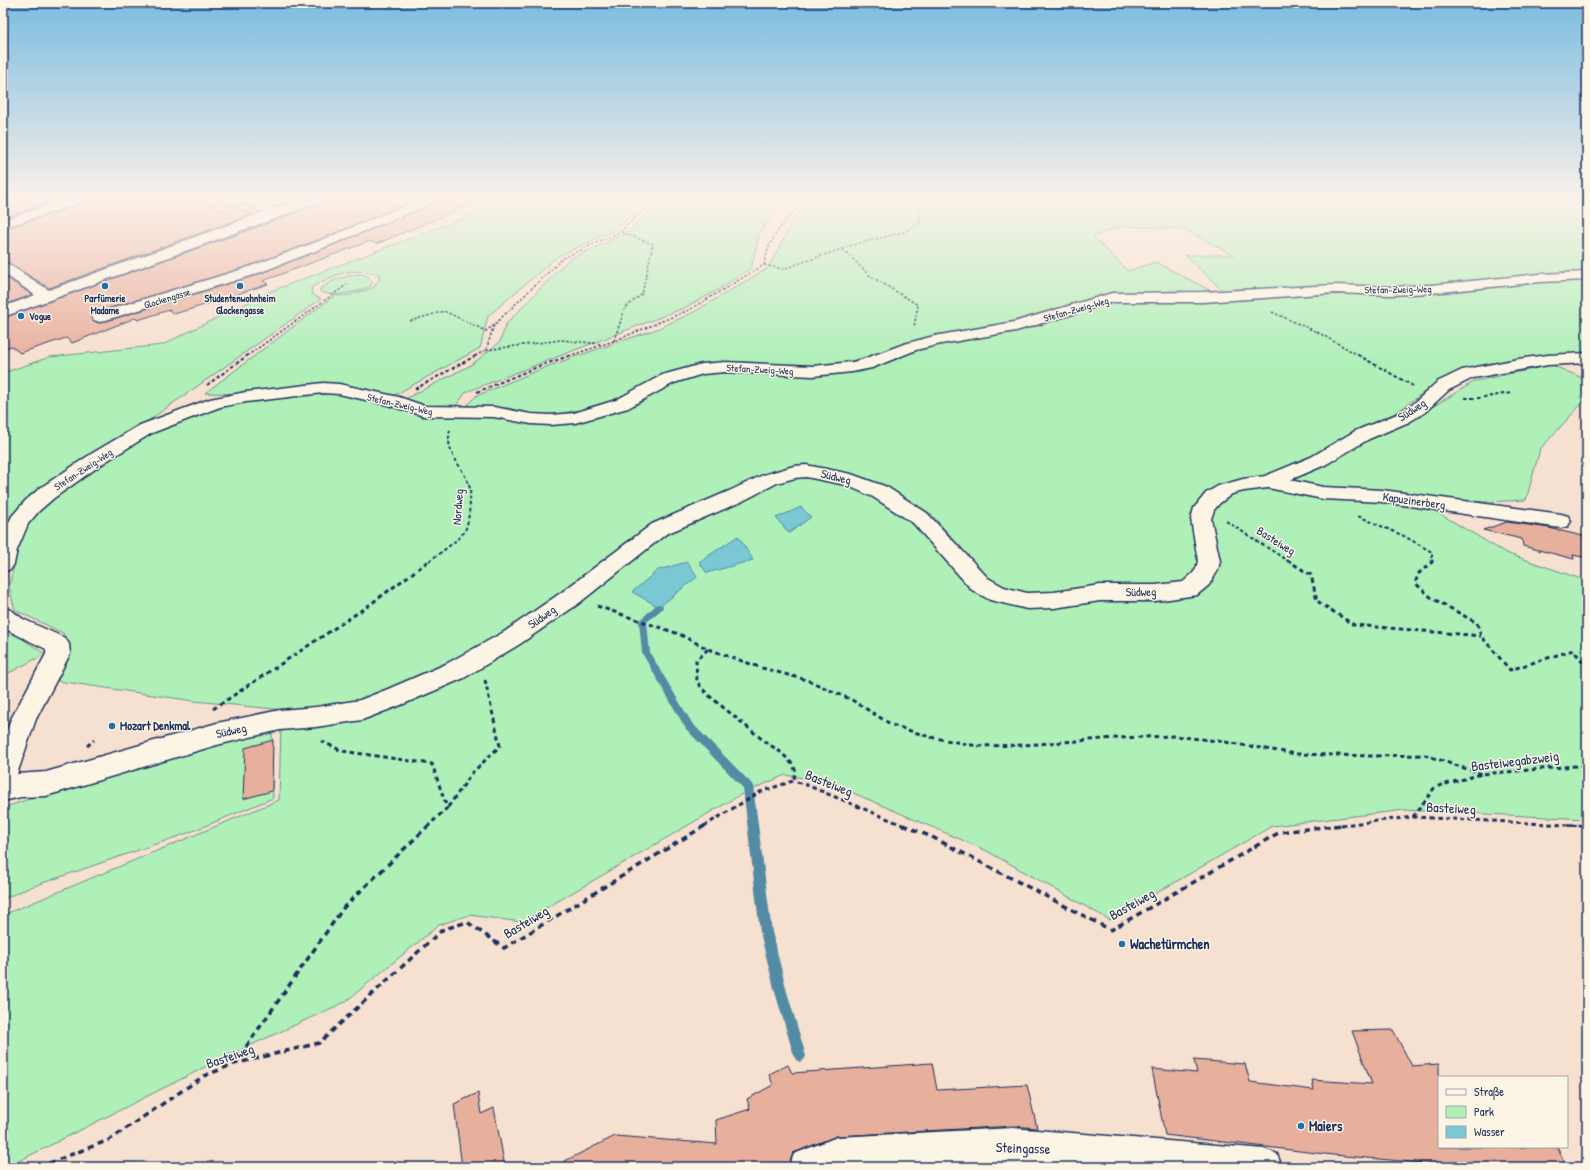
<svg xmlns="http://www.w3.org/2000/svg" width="1590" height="1170" font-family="'Patrick Hand',sans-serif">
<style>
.green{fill:#aff0b9;stroke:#65908c}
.water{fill:#79c8d4;stroke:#538ba5}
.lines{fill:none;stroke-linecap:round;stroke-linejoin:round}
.stream{fill:#538ba5;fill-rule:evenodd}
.building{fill:#e7b09d;stroke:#1b2f5e}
.minor-casing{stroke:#1b2f5e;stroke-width:3}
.path-far3{stroke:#1b2f5e;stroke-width:1.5;stroke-dasharray:2.5 2;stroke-linecap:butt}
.path-far2{stroke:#1b2f5e;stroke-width:2;stroke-dasharray:3.5 2.5;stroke-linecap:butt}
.path-far1{stroke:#1b2f5e;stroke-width:3;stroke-dasharray:4.5 3.5;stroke-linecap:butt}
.path{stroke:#1b2f5e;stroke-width:3.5;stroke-dasharray:6 4.5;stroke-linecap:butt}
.minor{fill:#fcf5e5;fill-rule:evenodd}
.poi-dot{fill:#1f6fb2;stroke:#fcf5e5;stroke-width:1.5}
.labels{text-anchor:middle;stroke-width:3;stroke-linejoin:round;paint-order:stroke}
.far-street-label{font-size:10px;fill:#1b2f5e;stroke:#fcf5e5}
.far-poi-label{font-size:10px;font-weight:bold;fill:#1b2f5e;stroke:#fcf5e5}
.street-label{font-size:12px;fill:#1b2f5e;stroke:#fcf5e5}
.poi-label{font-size:12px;font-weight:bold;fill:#1b2f5e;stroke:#fcf5e5;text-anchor:start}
.near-street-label{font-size:14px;fill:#1b2f5e;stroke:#fcf5e5}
.near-poi-label{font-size:14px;font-weight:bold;fill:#1b2f5e;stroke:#fcf5e5;text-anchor:start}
</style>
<rect width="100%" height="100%" fill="#f6e0cf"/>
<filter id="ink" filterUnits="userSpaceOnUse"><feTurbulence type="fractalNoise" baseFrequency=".025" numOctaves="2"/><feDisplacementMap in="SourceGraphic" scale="8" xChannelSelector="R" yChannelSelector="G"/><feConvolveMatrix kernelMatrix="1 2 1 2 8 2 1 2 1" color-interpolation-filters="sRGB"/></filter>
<g filter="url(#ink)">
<g class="green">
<path d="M 516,198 L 650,198 L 615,230 L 558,256 L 488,316 L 480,348 L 391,397 L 336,386 L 248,394 L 205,393 L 334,296 L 349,295 L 373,288 L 379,280 L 380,275 C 353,266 334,274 311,288 L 312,294 L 321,299 L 145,423 L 73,470 L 3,542 L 3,373 L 50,357 L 162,345 L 269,292 Z"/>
<path d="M 662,198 L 791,198 L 778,204 L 759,235 L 751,268 L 716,291 L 684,308 L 466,392 L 453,410 L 427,409 L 403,400 L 471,365 L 500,342 L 506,324 L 568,260 L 629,232 Z"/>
<path d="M 820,198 L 1587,198 L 1587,274 L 1581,275 L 1566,271 L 1533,277 L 1458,284 L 1424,284 L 1390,288 L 1276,288 L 1225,293 L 1185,255 L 1234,255 L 1183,229 L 1120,226 L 1093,237 L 1128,271 L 1156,262 L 1215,293 L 1174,291 L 1118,295 L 1012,324 L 899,345 L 874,355 L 840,364 L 810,368 L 708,365 L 678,371 L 660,377 L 614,400 L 582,409 L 551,416 L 533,416 L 509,408 L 464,408 L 476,396 L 551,365 L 657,329 L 694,312 L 768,268 L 797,214 Z"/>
<path d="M 357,274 C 363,274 369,275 372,281 L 371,286 C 360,291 328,300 319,290 L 321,288 L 337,279 Z"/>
<path d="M 1587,278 L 1587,355 L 1485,366 L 1453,374 L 1435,384 L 1397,412 L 1356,433 L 1310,460 L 1262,479 L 1204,496 L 1201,561 L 1192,580 L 1150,588 L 1025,596 L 997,588 L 931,514 L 887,487 L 808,467 L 655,525 L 562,593 L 472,652 L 358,703 L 285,710 L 194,701 L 58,681 L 68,646 L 63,633 L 15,610 L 9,587 L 22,530 L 34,511 L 118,452 L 177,419 L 239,401 L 297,393 L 335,392 L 469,415 L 572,422 L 684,377 L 727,370 L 823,373 L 861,372 L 877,367 L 907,352 L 968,337 L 1021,328 L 1126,300 L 1440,292 L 1515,283 Z"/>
<path d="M 1552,365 L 1587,380 L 1587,398 L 1540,449 L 1526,500 L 1484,502 L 1349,489 L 1307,487 L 1290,478 L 1424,412 L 1475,381 Z"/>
<path d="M 802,474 L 843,482 L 916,519 L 990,596 L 1192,592 L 1208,512 L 1228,492 L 1264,486 L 1358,499 L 1428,507 L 1506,553 L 1587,581 L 1587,819 L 1404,810 L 1272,826 L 1110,920 L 985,850 L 828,782 L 785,775 L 740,795 L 522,922 L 469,915 L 439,925 L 345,1002 L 223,1058 L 7,1167 L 3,1167 L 3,915 L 279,800 L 281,727 L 422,692 L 661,533 L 773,482 Z"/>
<path d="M 3,626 L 45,654 L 3,676 Z"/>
<path d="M 272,726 L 273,798 L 188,833 L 31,887 L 3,899 L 3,808 L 128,765 Z"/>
</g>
<g class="water">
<path d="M 801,507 L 811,517 L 789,533 L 776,518 Z"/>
<path d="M 738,536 L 753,560 L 707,573 L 699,562 Z"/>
<path d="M 687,562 L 697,577 L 659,607 L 632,592 L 658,570 Z"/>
</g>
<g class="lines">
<path class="stream" d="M 659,604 L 662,605 L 663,607 L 662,609 L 647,622 L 650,653 L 692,723 L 751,783 L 753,786 L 772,932 L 787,992 L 806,1056 L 804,1060 L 800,1062 L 796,1060 L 794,1056 L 775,992 L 760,932 L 743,788 L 686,729 L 642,653 L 639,621 L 656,605 Z"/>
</g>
<g class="building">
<path d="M 3,198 L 12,198 L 19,202 L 33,198 L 67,198 L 3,218 Z"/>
<path d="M 90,198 L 214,198 L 253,214 L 49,288 L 9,263 L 3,262 L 3,229 L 87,202 Z"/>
<path d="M 338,198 L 421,198 L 313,242 L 243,268 L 94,313 L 91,318 L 94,321 L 100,323 L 254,276 L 439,202 L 441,198 L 487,198 L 376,244 L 370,241 L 263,281 L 268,284 L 208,304 L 174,314 L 169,310 L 138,320 L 135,318 L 72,343 L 66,338 L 20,353 L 11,346 L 3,349 L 3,318 Z"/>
<path d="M 3,275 L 32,295 L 3,305 Z"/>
<path d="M 1507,522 L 1549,528 L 1587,537 L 1587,558 L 1573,555 L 1574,559 L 1523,546 L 1522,539 L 1483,530 Z"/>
<path d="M 273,740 L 272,791 L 243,799 L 245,748 Z"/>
<path d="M 1393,1030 L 1412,1066 L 1439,1064 L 1439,1147 L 1557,1147 L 1567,1167 L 1470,1167 L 1333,1155 L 1165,1135 L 1152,1069 L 1197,1073 L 1194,1060 L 1245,1064 L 1250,1082 L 1314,1090 L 1312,1080 L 1372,1084 L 1352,1031 Z"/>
<path d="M 932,1063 L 937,1090 L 1027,1085 L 1037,1128 L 1013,1126 L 837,1136 L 793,1153 L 789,1164 L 784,1167 L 553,1167 L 615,1136 L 717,1144 L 716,1120 L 750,1109 L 747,1099 L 773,1085 L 769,1074 L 788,1065 L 792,1073 Z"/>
<path d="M 478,1093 L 481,1114 L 494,1108 L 505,1167 L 462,1167 L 454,1104 Z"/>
</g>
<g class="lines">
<g class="minor-casing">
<g id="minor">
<path d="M 71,198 L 89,198 L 87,201 L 3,228 L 3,220 Z"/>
<path d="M 235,198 L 251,198 L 276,208 L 305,198 L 322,198 L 320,201 L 282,216 L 3,317 L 3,307 L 35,295 L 3,273 L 3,263 L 8,264 L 49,290 L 264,212 L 237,201 Z"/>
<path d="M 424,198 L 440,198 L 438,201 L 323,248 L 253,275 L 106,320 L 100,322 L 94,320 L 92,317 L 94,314 L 243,269 L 314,243 Z"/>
<path d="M 1587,272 L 1587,280 L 1540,282 L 1431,293 L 1390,295 L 1335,293 L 1203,302 L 1113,302 L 1016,331 L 941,344 L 916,350 L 872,368 L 852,372 L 813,376 L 725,372 L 703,374 L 674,383 L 628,408 L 575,423 L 551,425 L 531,424 L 494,417 L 424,416 L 388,405 L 339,394 L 323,393 L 246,402 L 220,407 L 152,433 L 105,462 L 54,498 L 39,511 L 28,524 L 17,550 L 14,564 L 11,569 L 3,572 L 3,534 L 12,516 L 25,501 L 40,488 L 91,454 L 140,425 L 210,399 L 246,392 L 323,383 L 339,384 L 399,397 L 425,406 L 494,407 L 531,414 L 551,415 L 574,413 L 616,400 L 662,375 L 702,364 L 725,362 L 813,366 L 852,362 L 861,360 L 904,344 L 934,336 L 1014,322 L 1112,293 L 1203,292 L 1335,285 L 1390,287 L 1431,285 L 1540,274 Z"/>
<path d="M 1587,353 L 1587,363 L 1548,365 L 1473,378 L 1449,390 L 1424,413 L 1409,422 L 1369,439 L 1325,465 L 1290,480 L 1323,487 L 1382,490 L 1561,514 L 1568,516 L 1571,521 L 1568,526 L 1561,528 L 1382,502 L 1323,499 L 1268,488 L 1244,491 L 1232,494 L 1220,503 L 1214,510 L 1211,519 L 1220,561 L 1218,570 L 1209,585 L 1197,595 L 1156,601 L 1100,601 L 1054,608 L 1027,609 L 990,600 L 972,590 L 913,523 L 873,497 L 846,485 L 806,477 L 795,478 L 777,483 L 743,501 L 666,534 L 578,604 L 520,644 L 464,678 L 406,703 L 362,720 L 316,727 L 280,730 L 217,745 L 46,796 L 21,797 L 3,801 L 3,741 L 11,719 L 46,654 L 46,649 L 3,628 L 3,608 L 11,610 L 23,619 L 65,638 L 69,644 L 70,654 L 36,719 L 17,774 L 46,772 L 217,723 L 280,710 L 316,707 L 360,700 L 388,689 L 446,664 L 504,632 L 562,592 L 652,524 L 729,491 L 763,475 L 794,466 L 806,465 L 851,474 L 887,487 L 927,513 L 988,578 L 1004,587 L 1027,593 L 1054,592 L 1100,585 L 1156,585 L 1183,582 L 1193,573 L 1196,569 L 1198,561 L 1191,519 L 1194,508 L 1206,493 L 1218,486 L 1243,479 L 1265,476 L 1311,457 L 1355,431 L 1397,414 L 1412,405 L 1437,382 L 1462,370 L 1518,359 L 1548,355 Z"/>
<path d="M 1013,1128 L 1264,1149 L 1277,1154 L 1282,1167 L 1052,1167 L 1013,1164 L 950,1167 L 789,1167 L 794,1154 L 837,1137 Z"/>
</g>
</g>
<g class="path-far3">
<path d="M 193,198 L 225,212"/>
<path d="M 843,249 L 869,275 L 918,305 L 914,327"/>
<path d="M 764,265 L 783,269 L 853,245 L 904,232 L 920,223 L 918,198"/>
<path d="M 1272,312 L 1319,333 L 1360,356"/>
<path d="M 410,321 L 444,311 L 486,331 L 494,325"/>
<path d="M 614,341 L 625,308 L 642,294 L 653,244 L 620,232"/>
<path d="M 486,350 L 561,340 L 601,344"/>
<path d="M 247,356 L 349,283"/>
<path d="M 475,356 L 486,350 L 494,325 L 563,258 L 620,232 L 656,198"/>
<path d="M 569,356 L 614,341 L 689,310 L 764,265 C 766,258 767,251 770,244 C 779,227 794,208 811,198"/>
</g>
<g class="path-far2">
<path d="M 1358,355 L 1413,386"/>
<path d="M 207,385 L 248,355"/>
<path d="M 415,389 L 477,355"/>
<path d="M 477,392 L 542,365 L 572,355"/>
<path d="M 1465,398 L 1479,398 L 1511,393"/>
<path d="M 1358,516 L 1404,536 L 1432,552 L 1432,561"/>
<path d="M 1226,521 L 1288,561"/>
<path d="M 429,561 C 441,552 455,543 464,532 C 469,526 471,497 470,489 C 469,483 466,478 463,472 C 454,458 446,447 450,430"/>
</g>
<g class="path-far1">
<path d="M 1287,560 L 1311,575 L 1317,601 L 1354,625 L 1481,636"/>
<path d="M 1432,560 L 1432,562 L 1419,573 L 1415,583 L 1432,598 L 1477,623 L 1481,636 L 1510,670 L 1573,650 L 1587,667"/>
<path d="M 597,606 L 679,634 L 708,649 L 762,668 L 807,680 L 852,700 L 892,725 L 930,737 L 977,746 L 1024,745 L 1117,738 L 1174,736 L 1219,741 L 1296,754 L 1371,756 L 1425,755 L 1482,774"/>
<path d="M 708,649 L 696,660 L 697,682 L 707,694 L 763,740 L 782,753 L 793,765 L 796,772 L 793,781"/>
<path d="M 213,709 L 368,606 L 430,560"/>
<path d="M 321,741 L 342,751 L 432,764 L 447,808 L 428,826"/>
<path d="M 87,746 L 94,740"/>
<path d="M 448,807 L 473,772 L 500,746 L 485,680"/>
<path d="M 1413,817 L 1435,787 L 1482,774 L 1587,765"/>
<path d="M 704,826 L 760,792 L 793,781 L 804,784 L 905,826"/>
<path d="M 1333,826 L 1413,817 L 1587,826"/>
</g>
<g class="path">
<path d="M 903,825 L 932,837 L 1111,930 L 1280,832 L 1342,825"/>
<path d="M 1568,825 L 1587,826"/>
<path d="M 234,1064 L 344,907 L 429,825"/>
<path d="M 39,1167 L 109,1140 L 204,1076 L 234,1064 L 319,1043 L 442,930 L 467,922 L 504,948 L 706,825"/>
</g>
<use href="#minor" class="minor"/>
</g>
</g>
<linearGradient id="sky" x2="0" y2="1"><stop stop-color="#7bbce0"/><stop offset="0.55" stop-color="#fbf1e9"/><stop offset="1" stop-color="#fbf1e9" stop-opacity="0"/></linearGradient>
<rect width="1590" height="362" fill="url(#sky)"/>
<g class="poi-dot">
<circle cx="105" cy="286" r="4"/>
<circle cx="240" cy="286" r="4"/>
<circle cx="21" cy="316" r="4"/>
<circle cx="112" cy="726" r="4"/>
<circle cx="1122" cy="944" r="4"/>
<circle cx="1301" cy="1126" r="4"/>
</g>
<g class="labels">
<g class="far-street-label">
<text transform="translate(1398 289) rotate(-1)" y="4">Stefan-Zweig-Weg</text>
<text transform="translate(167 298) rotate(-17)" y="4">Glockengasse</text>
<text transform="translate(1076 309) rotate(-16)" y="4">Stefan-Zweig-Weg</text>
<text transform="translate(760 369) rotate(3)" y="4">Stefan-Zweig-Weg</text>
<text transform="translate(400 404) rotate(13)" y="4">Stefan-Zweig-Weg</text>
<text transform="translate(83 469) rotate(-33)" y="4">Stefan-Zweig-Weg</text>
</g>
<g class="far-poi-label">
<text x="105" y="302">Parfümerie<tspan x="105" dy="12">Madame</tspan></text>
<text x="240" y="302">Studentenwohnheim<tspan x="240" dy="12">Glockengasse</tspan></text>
<text x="29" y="320" text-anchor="start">Vogue</text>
</g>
<g class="street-label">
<text transform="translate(1412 410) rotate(-33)" y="4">Südweg</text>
<text transform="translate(836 477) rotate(14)" y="4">Südweg</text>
<text transform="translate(1414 501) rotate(8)" y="4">Kapuzinerberg</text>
<text transform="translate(458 507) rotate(-86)" y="4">Nordweg</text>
<text transform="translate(1276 541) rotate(32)" y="4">Basteiweg</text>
<text transform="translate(1141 592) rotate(-1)" y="4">Südweg</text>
<text transform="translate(542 617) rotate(-35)" y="4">Südweg</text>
<text transform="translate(231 731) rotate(-13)" y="4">Südweg</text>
</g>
<g class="poi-label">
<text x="120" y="730">Mozart Denkmal</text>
</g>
<g class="near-street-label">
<text transform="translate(1515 761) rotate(-7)" y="5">Basteiwegabzweig</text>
<text transform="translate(829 783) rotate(22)" y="5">Basteiweg</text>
<text transform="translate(1451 808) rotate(3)" y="5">Basteiweg</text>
<text transform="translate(1132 904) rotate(-29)" y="5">Basteiweg</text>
<text transform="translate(526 922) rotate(-31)" y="5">Basteiweg</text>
<text transform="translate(230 1056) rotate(-19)" y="5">Basteiweg</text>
<text transform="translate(1023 1148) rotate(2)" y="5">Steingasse</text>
</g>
<g class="near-poi-label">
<text x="1130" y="949">Wachetürmchen</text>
<text x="1309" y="1131">Maiers</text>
</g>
</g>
<rect width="1590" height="1170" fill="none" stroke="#fcf5e5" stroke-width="16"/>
<rect x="8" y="8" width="1574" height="1154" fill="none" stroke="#1b2f5e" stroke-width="1.5" filter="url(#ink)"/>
<rect x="1438" y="1076" width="130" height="72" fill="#fcf5e5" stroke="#a2a6af"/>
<rect x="1446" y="1089" width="20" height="6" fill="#fcf5e5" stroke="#a2a6af"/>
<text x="1474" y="1096" font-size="12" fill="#1b2f5e">Straße</text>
<rect x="1446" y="1106" width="20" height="12" fill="#aff0b9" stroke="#a2a6af"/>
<text x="1474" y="1116" font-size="12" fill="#1b2f5e">Park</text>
<rect x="1446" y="1126" width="20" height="12" fill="#79c8d4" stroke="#a2a6af"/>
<text x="1474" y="1136" font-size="12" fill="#1b2f5e">Wasser</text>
</svg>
